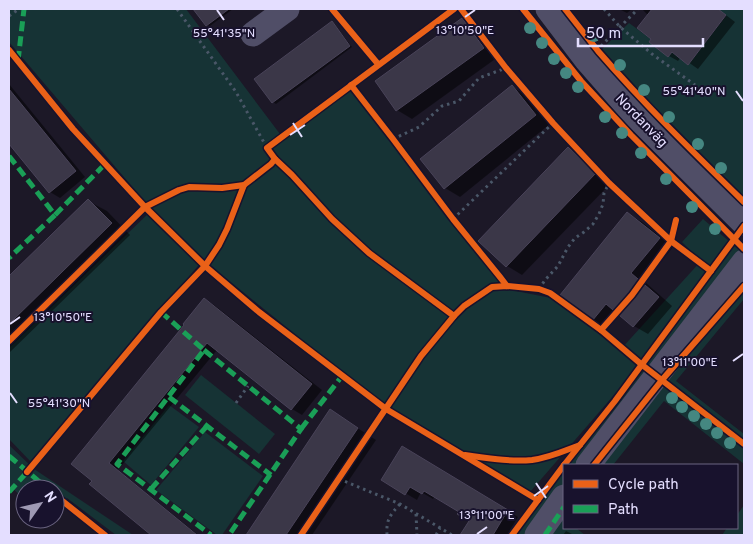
<svg xmlns="http://www.w3.org/2000/svg" width="753" height="544" font-family="Overpass,sans-serif">
<style>
.green{fill:#163335}
.shadow{fill:#0007}
.building{fill:#3b3748;stroke:#494359}
.lines{fill:none;stroke-linecap:round;stroke-linejoin:round}
.path{stroke:#4a5768;stroke-width:3;stroke-dasharray:2.5 4;stroke-linecap:butt}
.minor{stroke:#504e67;stroke-width:25}
.quiet{stroke:#1a9f57;stroke-width:5;stroke-dasharray:10 5;stroke-linecap:butt}
.cycleway-casing{stroke:#18122d;stroke-width:9}
.cycleway{stroke:#ea6118;stroke-width:6}
.tree{fill:#458781}
.ticks{fill:none;stroke:#e4deff;stroke-width:2}
.labels{text-anchor:middle;stroke-width:4;stroke-linejoin:round;paint-order:stroke}
.street-label{font-size:14px;fill:#e4deff;stroke:#18122d}
.ticks-label{font-size:12px;text-anchor:middle;fill:#e4deff;stroke:#18122d;stroke-width:4;stroke-linejoin:round;paint-order:stroke}
</style>
<rect width="100%" height="100%" fill="#1c1827"/>
<g class="green">
<path d="M 9,9 L 186,9 L 283,138 L 350,91 L 377,121 L 506,289 L 551,298 L 623,352 L 621,349 L 701,261 L 682,242 L 703,219 L 744,254 L 744,299 L 676,381 L 744,434 L 744,464 L 664,401 L 613,465 L 564,465 L 564,528 L 576,528 L 585,535 L 508,535 L 568,454 L 639,366 L 530,492 L 381,403 L 203,260 L 31,462 L 9,439 L 9,348 L 152,210 L 9,42 Z"/>
<path d="M 718,9 L 744,9 L 744,197 L 650,102 L 602,49 L 629,23 L 651,39 L 649,42 L 668,56 L 672,52 L 688,65 L 726,16 Z"/>
<path d="M 201,375 L 275,434 L 259,454 L 185,395 Z"/>
<path d="M 169,405 L 199,427 L 151,485 L 123,461 Z"/>
<path d="M 205,432 L 263,476 L 222,535 L 217,535 L 156,490 Z"/>
<path d="M 9,445 L 34,469 L 133,535 L 116,535 L 67,498 L 55,517 L 55,489 L 25,489 L 25,500 L 9,485 Z"/>
<path d="M 744,505 L 744,535 L 722,535 L 727,528 L 737,528 L 737,515 Z"/>
</g>
<g class="shadow">
<path d="M 195,9 L 233,9 L 210,26 L 207,25 Z"/>
<path d="M 619,9 L 632,9 L 627,13 Z"/>
<path d="M 642,9 L 718,9 L 735,22 L 698,69 L 681,57 L 678,61 L 669,56 L 653,39 L 648,15 Z"/>
<path d="M 462,20 L 478,28 L 498,57 L 412,119 L 397,110 Z"/>
<path d="M 332,23 L 334,24 L 352,47 L 276,104 L 273,102 L 256,79 Z"/>
<path d="M 9,84 L 85,177 L 60,198 L 50,192 L 9,142 Z"/>
<path d="M 512,87 L 528,96 L 550,124 L 460,197 L 445,188 Z"/>
<path d="M 568,148 L 584,157 L 611,183 L 522,275 L 507,266 L 480,241 Z"/>
<path d="M 88,201 L 107,211 L 130,235 L 9,353 L 9,278 Z"/>
<path d="M 628,214 L 642,222 L 673,247 L 645,282 L 672,306 L 648,334 L 634,326 L 619,313 L 606,328 L 592,320 Z"/>
<path d="M 204,299 L 214,305 L 322,390 L 302,415 L 292,409 L 217,350 L 118,470 L 198,535 L 153,535 L 91,484 L 186,325 Z"/>
<path d="M 331,411 L 376,440 L 312,535 L 248,535 Z"/>
<path d="M 402,448 L 518,517 L 507,535 L 462,535 L 470,521 L 461,511 L 435,496 L 433,499 L 421,492 L 417,500 L 383,480 Z"/>
<path d="M 566,531 L 574,535 L 563,535 Z"/>
</g>
<g class="building">
<path d="M 193,9 L 229,9 L 206,26 Z"/>
<path d="M 652,9 L 718,9 L 726,15 L 688,65 L 672,52 L 668,57 L 649,42 L 651,39 L 637,28 Z"/>
<path d="M 462,18 L 484,48 L 396,111 L 375,81 Z"/>
<path d="M 332,21 L 350,46 L 272,103 L 254,79 Z"/>
<path d="M 512,85 L 536,115 L 444,189 L 420,159 Z"/>
<path d="M 9,89 L 76,171 L 49,193 L 9,144 Z"/>
<path d="M 568,147 L 596,173 L 506,267 L 478,241 Z"/>
<path d="M 88,199 L 112,223 L 9,324 L 9,276 Z"/>
<path d="M 627,212 L 660,238 L 631,273 L 659,297 L 633,327 L 606,304 L 592,321 L 560,295 Z"/>
<path d="M 204,298 L 312,384 L 291,410 L 207,343 L 109,463 L 197,535 L 151,535 L 89,484 L 92,481 L 71,464 L 184,325 L 183,324 Z"/>
<path d="M 330,409 L 358,428 L 286,535 L 246,535 Z"/>
<path d="M 402,446 L 508,510 L 493,535 L 460,535 L 469,521 L 457,514 L 459,512 L 424,491 L 422,494 L 410,487 L 405,495 L 381,480 Z"/>
</g>
<g class="lines">
<g class="path">
<path d="M 177,9 L 236,92 L 267,148"/>
<path d="M 604,9 L 620,27 L 652,54 L 695,85"/>
<path d="M 9,16 L 19,9"/>
<path d="M 601,46 L 638,9"/>
<path d="M 393,139 L 419,127 L 442,106 L 459,101 L 479,78 L 506,68"/>
<path d="M 453,219 L 553,123"/>
<path d="M 539,289 L 545,280 L 558,266 L 568,247 L 575,238 L 584,232 L 593,224 L 599,214 L 603,204 L 604,193 L 609,183"/>
<path d="M 236,403 L 248,386"/>
<path d="M 339,479 L 400,504 L 452,535"/>
<path d="M 416,514 L 417,535"/>
<path d="M 387,535 C 386,520 390,515 400,504"/>
<path d="M 436,535 L 440,528"/>
</g>
<g class="minor">
<path d="M 548,9 L 586,59 L 634,114 L 744,223"/>
<path d="M 253,34 L 287,9"/>
<path d="M 588,465 L 744,262"/>
<path d="M 537,535 L 564,497"/>
</g>
<g class="quiet">
<path d="M 18,61 L 24,9"/>
<path d="M 9,156 L 55,215 L 9,258"/>
<path d="M 55,215 L 105,164"/>
<path d="M 161,312 L 204,350 L 117,464 L 211,535"/>
<path d="M 204,350 L 301,429 L 229,535"/>
<path d="M 169,397 L 271,475"/>
<path d="M 301,429 L 342,376"/>
<path d="M 9,456 L 48,489"/>
<path d="M 151,489 L 207,426"/>
<path d="M 9,492 L 29,470"/>
<path d="M 545,535 L 564,507"/>
</g>
<g class="cycleway-casing">
<g id="cycleway">
<path d="M 332,9 L 378,64"/>
<path d="M 454,9 L 267,148 L 275,159 L 292,175 L 332,219 L 369,253 L 454,316"/>
<path d="M 461,9 L 506,68 L 553,123 L 609,183 L 671,241 L 711,271"/>
<path d="M 523,9 L 581,81 L 631,135 L 744,249"/>
<path d="M 565,9 C 576,23 587,37 598,51 C 644,104 694,153 744,202"/>
<path d="M 9,50 L 73,129 L 145,207 L 205,266 L 259,312 L 386,409 L 538,500"/>
<path d="M 351,85 L 393,139 L 453,219 L 500,277 L 507,286"/>
<path d="M 601,330 L 632,295 L 671,241 L 676,220"/>
<path d="M 9,341 L 145,207 L 179,190 L 189,187 L 222,188 L 244,185 L 271,164 L 275,159"/>
<path d="M 465,455 C 487,458 510,462 532,460 C 549,458 564,451 580,445"/>
<path d="M 564,465 L 615,401 L 744,226"/>
<path d="M 594,465 L 662,380 L 744,286"/>
<path d="M 27,472 L 161,312 L 205,266 L 219,245 L 227,229 L 244,185"/>
<path d="M 55,495 L 105,535"/>
<path d="M 301,535 L 421,356 L 454,316 L 464,306 L 492,287 L 507,286 L 539,289 L 550,293 L 601,330 L 641,364 L 744,444"/>
<path d="M 512,535 L 564,465"/>
</g>
</g>
<use href="#cycleway" class="cycleway"/>
</g>
<g class="tree">
<circle cx="530" cy="28" r="6"/>
<circle cx="594" cy="36" r="6"/>
<circle cx="542" cy="43" r="6"/>
<circle cx="554" cy="59" r="6"/>
<circle cx="620" cy="65" r="6"/>
<circle cx="566" cy="73" r="6"/>
<circle cx="578" cy="87" r="6"/>
<circle cx="644" cy="90" r="6"/>
<circle cx="605" cy="117" r="6"/>
<circle cx="669" cy="117" r="6"/>
<circle cx="622" cy="133" r="6"/>
<circle cx="698" cy="144" r="6"/>
<circle cx="641" cy="153" r="6"/>
<circle cx="721" cy="168" r="6"/>
<circle cx="666" cy="179" r="6"/>
<circle cx="692" cy="207" r="6"/>
<circle cx="715" cy="229" r="6"/>
<circle cx="672" cy="398" r="6"/>
<circle cx="682" cy="407" r="6"/>
<circle cx="694" cy="416" r="6"/>
<circle cx="706" cy="424" r="6"/>
<circle cx="717" cy="433" r="6"/>
<circle cx="730" cy="443" r="6"/>
</g>
<path class="ticks" d="M 217,10 L 224,20M 465,17 L 475,10M 736,91 L 743,101M 293,123 L 302,137M 290,135 L 305,125M 10,324 L 20,317M 733,361 L 743,354M 10,393 L 17,403M 536,483 L 546,498M 534,496 L 548,486M 477,534 L 487,527"/>
<g class="labels">
<g class="street-label">
<text transform="translate(642 120) rotate(46)" y="5">Nordanväg</text>
</g>
</g>
<g class="ticks-label">
<text x="465" y="34">13°10'50"E</text>
<text x="224" y="37">55°41'35"N</text>
<text x="694" y="95">55°41'40"N</text>
<text x="63" y="321">13°10'50"E</text>
<text x="690" y="366">13°11'00"E</text>
<text x="59" y="407">55°41'30"N</text>
<text x="487" y="519">13°11'00"E</text>
</g>
<rect width="753" height="544" fill="none" stroke="#e4deff" stroke-width="20"/>
<rect x="563" y="464" width="175" height="65" fill="#18122d" stroke="#6a6481"/>
<rect x="573" y="480" width="25" height="8" fill="#ea6118" stroke="#6a6481"/>
<text x="608" y="489" font-size="15" fill="#e4deff">Cycle path</text>
<rect x="573" y="505" width="25" height="8" fill="#1a9f57" stroke="#6a6481"/>
<text x="608" y="514" font-size="15" fill="#e4deff">Path</text>
<g transform="translate(40 504) rotate(56)"><circle r="24" fill="#18122d" stroke="#6a6481"/>
<path d="M0-4L9 19L0 12L-9 19Z" fill="#9e99b3"/>
<text y="-8" font-size="14" font-weight="bold" text-anchor="middle" fill="#e4deff">N</text>
</g>
<path d="M578 38v8h125v-8" fill="none" stroke="#e4deff" stroke-width="2.5"/>
<text x="586" y="38" font-size="15" fill="#e4deff" stroke="#18122d" stroke-width="4" paint-order="stroke">50 m</text>
</svg>
